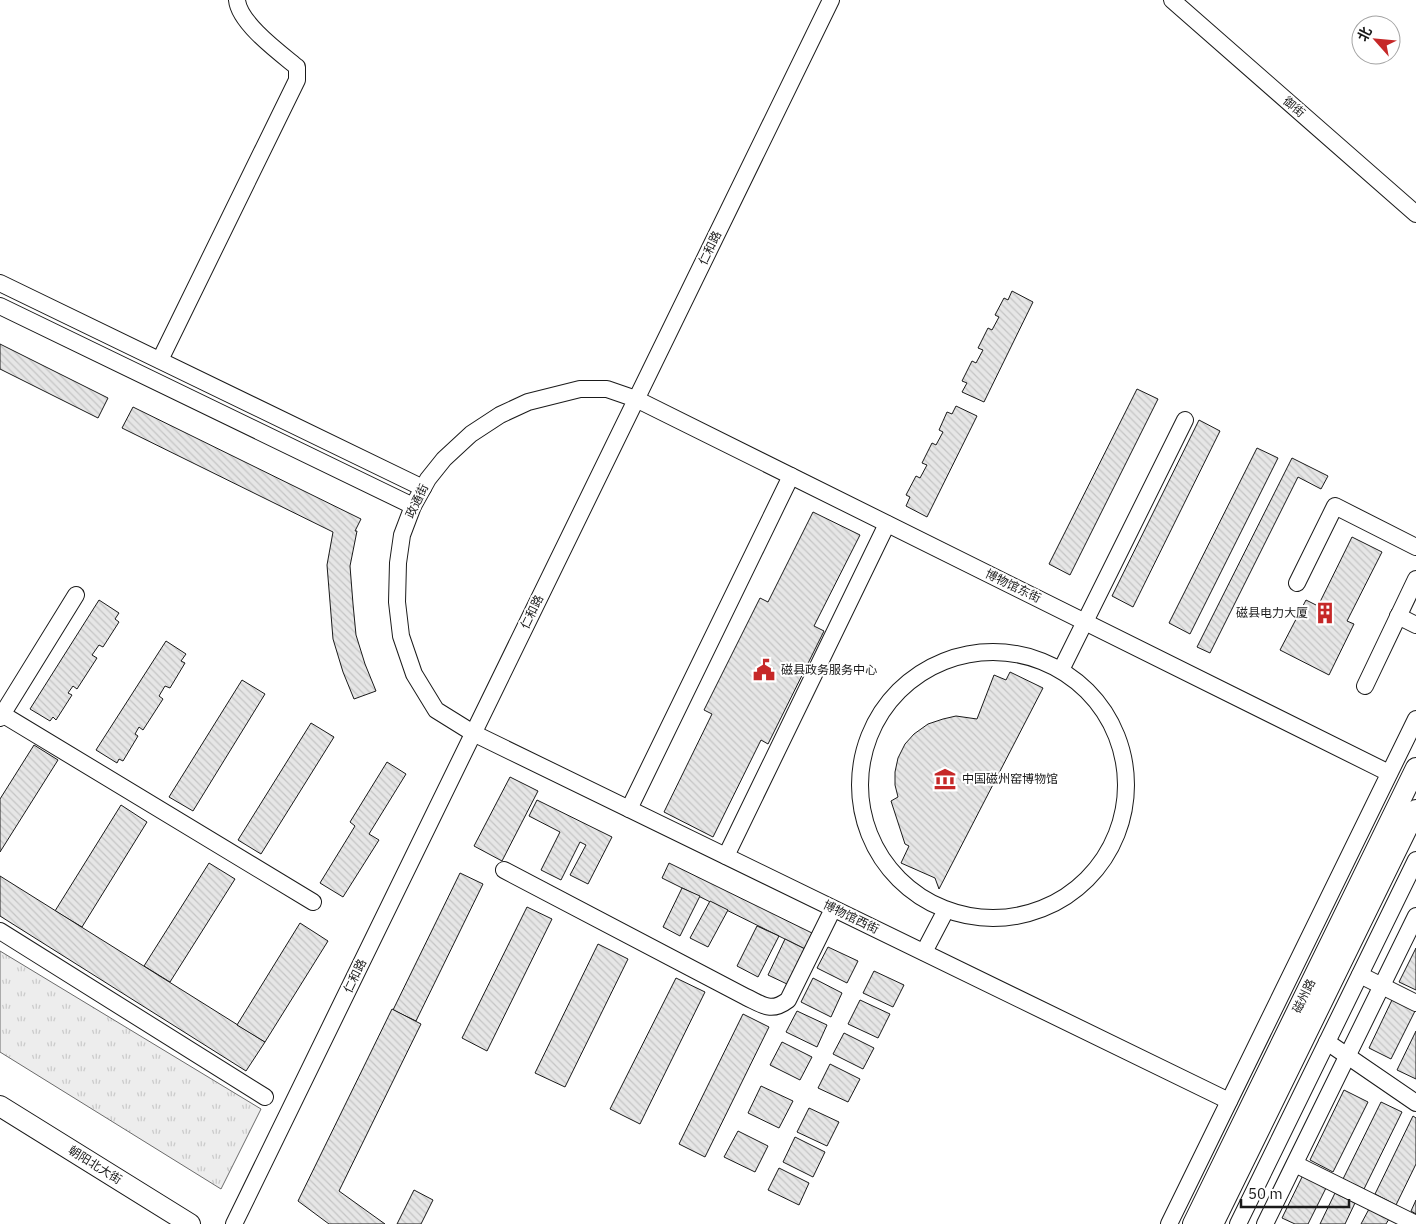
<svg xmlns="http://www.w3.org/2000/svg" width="1416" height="1224" font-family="'IBM Plex Sans','Noto Sans SC',sans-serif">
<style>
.grass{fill:url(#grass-tufts);stroke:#6a6a6a}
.building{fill:url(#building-back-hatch);stroke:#1a1a1a}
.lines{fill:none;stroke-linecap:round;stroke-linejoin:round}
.minor-casing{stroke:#1a1a1a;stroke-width:18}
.major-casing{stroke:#1a1a1a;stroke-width:22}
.minor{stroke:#fff;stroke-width:16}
.major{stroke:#fff;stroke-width:20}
.labels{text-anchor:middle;stroke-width:4;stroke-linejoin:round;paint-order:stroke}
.street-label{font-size:12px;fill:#1a1a1a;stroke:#fff}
.poi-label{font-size:12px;fill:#1a1a1a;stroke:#fff;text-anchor:start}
</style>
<defs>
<pattern id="grass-tufts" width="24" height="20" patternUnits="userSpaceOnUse" patternTransform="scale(1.25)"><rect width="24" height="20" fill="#ededed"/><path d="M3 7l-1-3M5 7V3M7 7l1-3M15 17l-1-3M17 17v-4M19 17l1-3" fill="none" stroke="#cbcbcb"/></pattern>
<pattern id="building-back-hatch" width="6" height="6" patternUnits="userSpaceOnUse" patternTransform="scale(1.25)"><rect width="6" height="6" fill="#e6e6e6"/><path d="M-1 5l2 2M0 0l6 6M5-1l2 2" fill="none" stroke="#c5c5c5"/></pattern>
</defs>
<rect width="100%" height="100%" fill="#fff"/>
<path class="grass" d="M 0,951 L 261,1109 L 221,1189 L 0,1052 Z"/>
<g class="building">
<path d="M 1012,291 L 1033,302 L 984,402 L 962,392 L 967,383 L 962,381 L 972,361 L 976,363 L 983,350 L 978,348 L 988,328 L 992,330 L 999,317 L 995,315 L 1004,298 L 1008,300 Z"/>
<path d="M 0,344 L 108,398 L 98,418 L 0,369 Z"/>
<path d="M 1137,389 L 1158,399 L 1070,575 L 1049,564 Z"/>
<path d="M 956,406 L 977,416 L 927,517 L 906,506 L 910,497 L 906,495 L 916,476 L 920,478 L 927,465 L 922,463 L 932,443 L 936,445 L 943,432 L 939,430 L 947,412 L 952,414 Z"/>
<path d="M 133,407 L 361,519 L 355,531 L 357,531 L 350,566 L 353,604 L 356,635 L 365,664 L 376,691 L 354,699 L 343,672 L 333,639 L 327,565 L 333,532 L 122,428 Z"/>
<path d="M 1199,420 L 1220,431 L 1133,607 L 1112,596 Z"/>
<path d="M 1257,448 L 1278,458 L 1190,634 L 1169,623 Z"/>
<path d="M 1292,458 L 1328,476 L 1321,489 L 1298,477 L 1210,653 L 1197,647 Z"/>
<path d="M 813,512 L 860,535 L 814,626 L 824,631 L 768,744 L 761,740 L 713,837 L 664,812 L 712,714 L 704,710 L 760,598 L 768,602 Z"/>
<path d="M 1352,537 L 1382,552 L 1347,621 L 1354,624 L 1329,675 L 1280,650 L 1306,600 L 1318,606 Z"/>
<path d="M 99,600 L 119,613 L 115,619 L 119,622 L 103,647 L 99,645 L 92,655 L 97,658 L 77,689 L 73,686 L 68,693 L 72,695 L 56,720 L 53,717 L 50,721 L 30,709 Z"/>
<path d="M 166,641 L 186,654 L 181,661 L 185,663 L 170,688 L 165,686 L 159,696 L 163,699 L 143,730 L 139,727 L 135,734 L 138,736 L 123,761 L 119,759 L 117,763 L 96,750 Z"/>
<path d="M 1010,672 L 1043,688 L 939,889 L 935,878 L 901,863 L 909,846 L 905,844 L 891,801 L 898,797 L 895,785 L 895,772 L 898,758 L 905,744 L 914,734 L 928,724 L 943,719 L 956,716 L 977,719 L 994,675 L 1006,680 Z"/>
<path d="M 242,680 L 265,694 L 193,811 L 169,797 Z"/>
<path d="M 311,723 L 334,737 L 261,854 L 238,840 Z"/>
<path d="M 34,745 L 58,760 L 0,852 L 0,799 Z"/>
<path d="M 387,762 L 406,774 L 369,834 L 379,840 L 343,897 L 320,883 L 355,826 L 350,822 Z"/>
<path d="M 510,777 L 538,791 L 502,861 L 474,846 Z"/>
<path d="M 537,800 L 612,837 L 588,884 L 570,875 L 586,845 L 580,842 L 561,880 L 541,870 L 560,832 L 529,816 Z"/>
<path d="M 121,805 L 147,822 L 82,927 L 55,911 Z"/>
<path d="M 209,863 L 235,879 L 170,982 L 144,966 Z"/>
<path d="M 669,863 L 812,933 L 805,949 L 662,878 Z"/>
<path d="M 460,873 L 483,884 L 416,1021 L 393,1010 Z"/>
<path d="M 0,876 L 265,1042 L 246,1071 L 0,916 Z"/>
<path d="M 682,888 L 700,896 L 680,936 L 663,927 Z"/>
<path d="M 710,901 L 728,910 L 708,947 L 690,938 Z"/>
<path d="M 527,907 L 552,919 L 487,1051 L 462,1038 Z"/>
<path d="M 300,923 L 328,941 L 265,1042 L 237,1025 Z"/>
<path d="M 757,926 L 779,936 L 758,977 L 737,966 Z"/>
<path d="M 785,939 L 805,949 L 787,984 L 768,975 Z"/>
<path d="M 598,944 L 628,959 L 565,1087 L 535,1073 Z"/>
<path d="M 828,947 L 858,961 L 847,983 L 817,968 Z"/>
<path d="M 1416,948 L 1416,990 L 1399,982 Z"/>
<path d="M 874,971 L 904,985 L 893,1007 L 863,993 Z"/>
<path d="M 676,978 L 705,992 L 640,1124 L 610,1109 Z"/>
<path d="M 813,978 L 842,993 L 831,1017 L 801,1002 Z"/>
<path d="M 860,1000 L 890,1014 L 878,1038 L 848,1024 Z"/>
<path d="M 1392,1000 L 1415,1011 L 1391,1059 L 1369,1048 Z"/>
<path d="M 392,1009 L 421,1024 L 339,1191 L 385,1224 L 329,1224 L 298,1201 Z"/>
<path d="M 797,1011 L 827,1025 L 817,1047 L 786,1032 Z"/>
<path d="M 743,1014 L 769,1027 L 705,1157 L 679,1144 Z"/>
<path d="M 1416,1031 L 1416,1079 L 1397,1070 Z"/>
<path d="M 844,1033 L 874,1048 L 863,1069 L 833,1054 Z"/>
<path d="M 782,1042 L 812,1057 L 800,1080 L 770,1065 Z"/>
<path d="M 830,1064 L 860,1079 L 848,1102 L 818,1088 Z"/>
<path d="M 761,1086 L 793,1101 L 779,1128 L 748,1113 Z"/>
<path d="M 1344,1090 L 1368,1102 L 1333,1172 L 1310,1160 Z"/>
<path d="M 1381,1102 L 1402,1112 L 1364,1189 L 1343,1179 Z"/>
<path d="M 809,1108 L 839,1122 L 827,1146 L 797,1132 Z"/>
<path d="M 1413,1116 L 1416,1118 L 1416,1164 L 1396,1205 L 1375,1194 Z"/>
<path d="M 738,1131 L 768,1146 L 755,1172 L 724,1157 Z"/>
<path d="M 795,1137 L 825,1152 L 813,1177 L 783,1162 Z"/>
<path d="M 779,1168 L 809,1183 L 799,1205 L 768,1190 Z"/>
<path d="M 1303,1175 L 1327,1186 L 1308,1224 L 1295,1224 L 1282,1218 Z"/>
<path d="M 414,1190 L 433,1200 L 421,1224 L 397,1224 Z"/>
<path d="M 1335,1193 L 1355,1203 L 1345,1224 L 1320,1224 Z"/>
<path d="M 1416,1200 L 1416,1214 L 1411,1211 Z"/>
<path d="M 1369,1209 L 1389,1219 L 1386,1224 L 1361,1224 Z"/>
</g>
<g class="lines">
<g class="minor-casing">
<g id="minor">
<path d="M 1172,0 L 1416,214"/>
<path d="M 0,283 L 423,488"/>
<path d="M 0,306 L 413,506"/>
<path d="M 160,360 L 297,80 L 297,67 C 280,53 239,23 237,0"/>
<path d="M 1297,583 L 1335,506 L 1416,547"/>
<path d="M 1398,616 L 1416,625"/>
<circle cx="993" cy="785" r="133"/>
<path d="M 1061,670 L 1185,420"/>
<path d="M 1365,686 L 1416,579"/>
<path d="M 2,714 L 313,902"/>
<path d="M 0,718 L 76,595"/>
<path d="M 629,809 L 791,476"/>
<path d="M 726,856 L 887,524"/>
<path d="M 504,870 L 746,997 C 763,1005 771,1013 788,1000 L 833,909"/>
<path d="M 0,931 L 265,1097"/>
<path d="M 924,952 L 946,910"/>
<path d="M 1360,975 L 1416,1003"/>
<path d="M 1327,1042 L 1416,1103"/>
<path d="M 1229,1101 L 473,733 L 436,710 L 414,674 L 401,636 L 397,602 L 398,563 L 402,535 L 413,506 L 428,479 L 444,459 L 471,434 L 500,415 L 528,402 L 580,389 L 607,389 L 636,399 L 1389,773"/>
<path d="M 1295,1164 L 1416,1224"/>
<path d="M 234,1224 L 831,0"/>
<path d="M 1169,1224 L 1416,719"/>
<path d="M 1238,1224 L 1416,860"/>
<path d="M 1265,1224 L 1416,916"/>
</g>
</g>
<g class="major-casing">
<g id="major">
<path d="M 0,1106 L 190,1224"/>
<path d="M 1193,1224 L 1416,768"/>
<path d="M 1213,1224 L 1416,810"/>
</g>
</g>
<use href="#minor" class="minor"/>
<use href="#major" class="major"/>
</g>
<defs>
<g id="building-bare" transform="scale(1.725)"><path d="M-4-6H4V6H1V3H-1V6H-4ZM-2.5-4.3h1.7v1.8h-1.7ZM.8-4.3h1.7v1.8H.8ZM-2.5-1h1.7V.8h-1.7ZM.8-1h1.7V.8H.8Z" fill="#c62828" stroke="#fff" stroke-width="2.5" paint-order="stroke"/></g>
<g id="civic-bare" transform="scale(1.725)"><path d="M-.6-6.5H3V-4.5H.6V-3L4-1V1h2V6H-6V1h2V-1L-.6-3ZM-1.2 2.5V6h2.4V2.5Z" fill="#c62828" stroke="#fff" stroke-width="2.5" paint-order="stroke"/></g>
<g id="museum-bare" transform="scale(1.725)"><path d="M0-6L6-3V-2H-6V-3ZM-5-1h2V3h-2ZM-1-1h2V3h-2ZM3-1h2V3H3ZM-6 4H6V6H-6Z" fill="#c62828" stroke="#fff" stroke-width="2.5" paint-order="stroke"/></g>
</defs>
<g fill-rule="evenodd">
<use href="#building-bare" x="1325" y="613"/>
<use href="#civic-bare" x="764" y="670"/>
<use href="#museum-bare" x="945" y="779"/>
</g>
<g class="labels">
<g class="street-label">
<text transform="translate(1294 107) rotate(41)" y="4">御街</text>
<text transform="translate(710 248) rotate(-64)" y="4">仁和路</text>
<text transform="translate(417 501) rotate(-64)" y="4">政通街</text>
<text transform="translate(1013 586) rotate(26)" y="4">博物馆东街</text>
<text transform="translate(532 612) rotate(-64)" y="4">仁和路</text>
<text transform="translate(851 917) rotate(26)" y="4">博物馆西街</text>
<text transform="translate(355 976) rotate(-64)" y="4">仁和路</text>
<text transform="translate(1304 996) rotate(-64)" y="4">磁州路</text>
<text transform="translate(95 1165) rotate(32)" y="4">朝阳北大街</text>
</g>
<g class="poi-label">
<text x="1308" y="617" text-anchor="end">磁县电力大厦</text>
<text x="781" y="674">磁县政务服务中心</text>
<text x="962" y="783">中国磁州窑博物馆</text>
</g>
</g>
<g transform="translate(1376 40) rotate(297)"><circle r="24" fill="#ffffff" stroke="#a3a3a3"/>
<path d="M0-4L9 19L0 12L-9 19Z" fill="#c62828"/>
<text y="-8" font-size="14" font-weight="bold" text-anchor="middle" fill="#1a1a1a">北</text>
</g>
<path d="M1241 1199v8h108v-8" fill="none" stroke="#1a1a1a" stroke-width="2.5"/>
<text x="1248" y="1199" font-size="15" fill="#1a1a1a" stroke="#ffffff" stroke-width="4" paint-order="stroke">50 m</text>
</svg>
